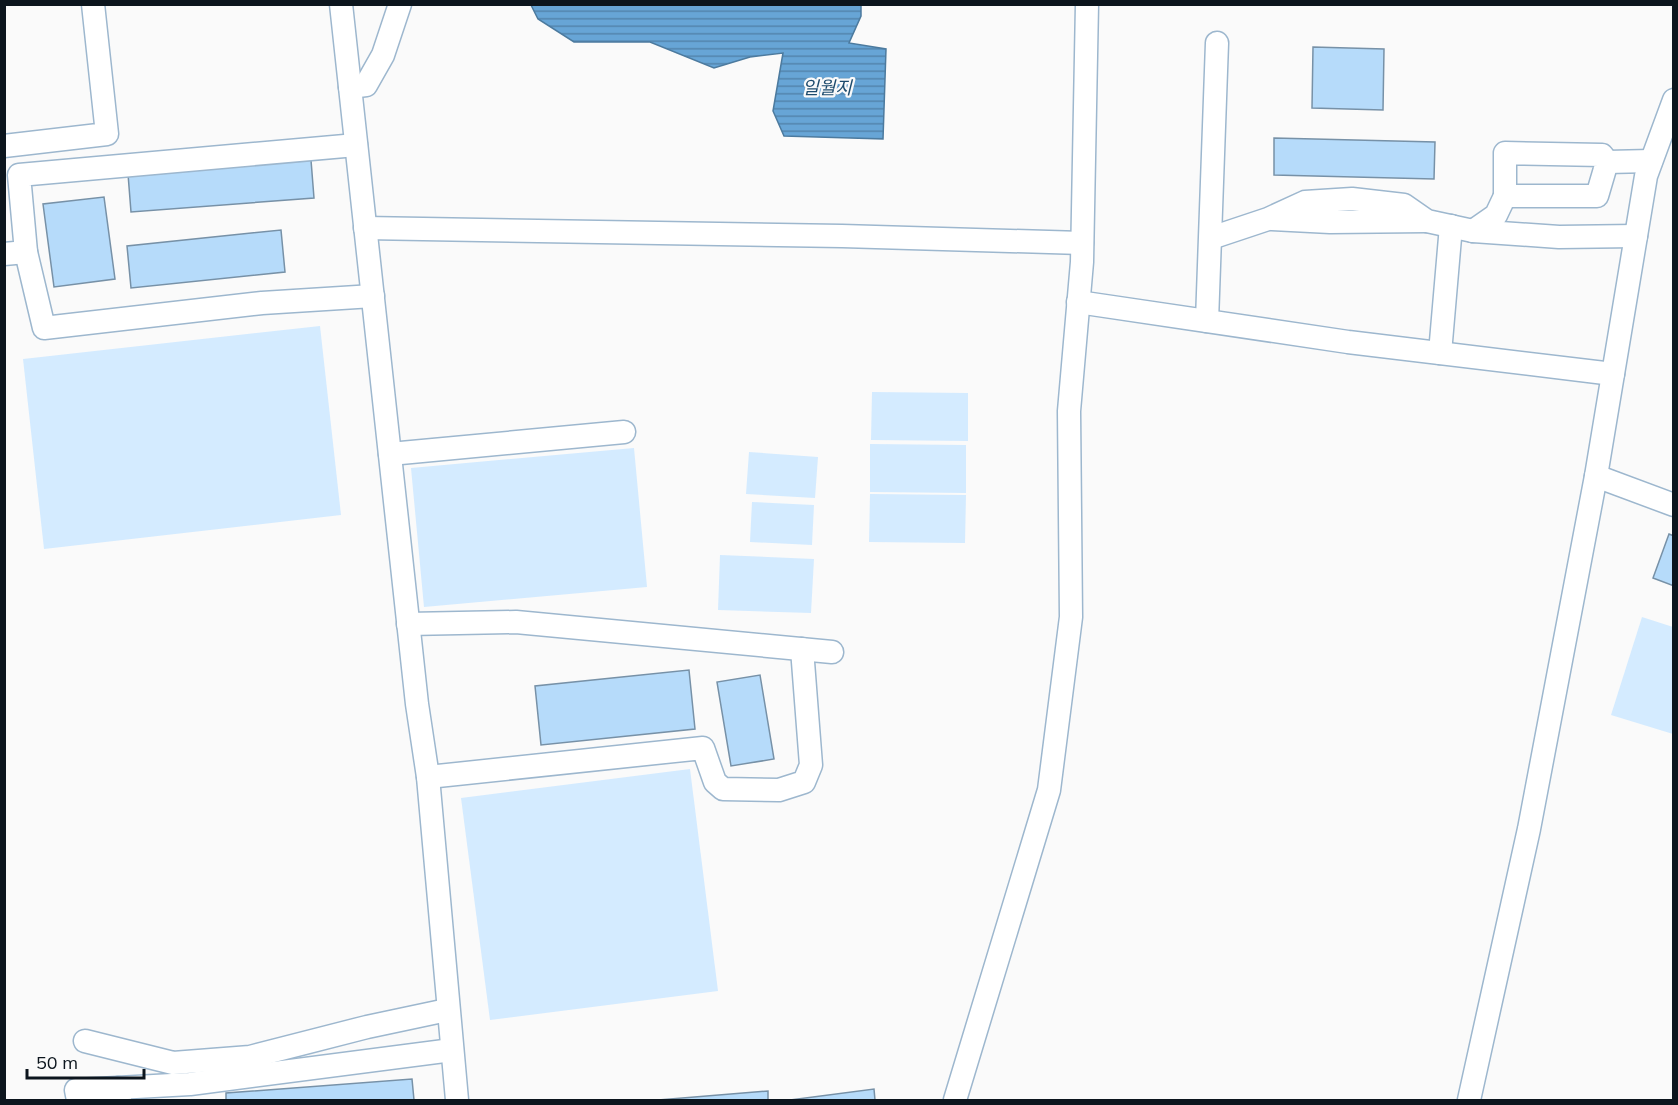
<svg xmlns="http://www.w3.org/2000/svg" width="1678" height="1105" font-family="Mulish,'Noto Sans KR',sans-serif">
<style>
.pitch{fill:#d4ebff}
.water{fill:url(#water-rules);stroke:#4c7a9e;stroke-width:1.5}
.building{fill:#b6dbfa;stroke:#7791a7;stroke-width:1.5}
.lines{fill:none;stroke-linecap:round;stroke-linejoin:round}
.minor-casing{stroke:#9db7ce;stroke-width:25}
.minor{stroke:#fff;stroke-width:22}
.labels{text-anchor:middle;stroke-width:4.5;stroke-linejoin:round;paint-order:stroke}
.water-label{font-size:18px;font-style:italic;fill:#1d4b6d;stroke:#fafafa}
</style>
<defs>
<pattern id="water-rules" width="6" height="5" patternUnits="userSpaceOnUse" patternTransform="scale(1.5)"><rect width="6" height="5" fill="#67a5d6"/><path d="M0 2.5h6" fill="none" stroke="#5385ad"/></pattern>
</defs>
<rect width="100%" height="100%" fill="#fafafa"/>
<g class="pitch">
<path d="M 320,326 L 341,515 L 44,549 L 23,359 Z"/>
<path d="M 872,392 L 968,393 L 968,441 L 871,440 Z"/>
<path d="M 870,444 L 966,445 L 966,493 L 870,492 Z"/>
<path d="M 634,448 L 647,587 L 424,607 L 411,468 Z"/>
<path d="M 749,452 L 818,457 L 815,498 L 746,494 Z"/>
<path d="M 870,494 L 966,495 L 965,543 L 869,542 Z"/>
<path d="M 752,502 L 814,505 L 812,545 L 750,542 Z"/>
<path d="M 720,555 L 814,559 L 811,613 L 718,610 Z"/>
<path d="M 1642,617 L 1673,627 L 1673,734 L 1611,715 Z"/>
<path d="M 690,769 L 718,991 L 490,1020 L 461,798 Z"/>
</g>
<path class="water" d="M 531,5 L 861,5 L 861,16 L 849,43 L 886,49 L 883,139 L 784,136 L 773,111 L 783,53 L 750,57 L 714,68 L 650,42 L 574,42 L 538,19 Z"/>
<g class="building">
<path d="M 1313,47 L 1384,49 L 1383,110 L 1312,108 Z"/>
<path d="M 1274,138 L 1435,142 L 1434,179 L 1274,175 Z"/>
<path d="M 311,160 L 314,198 L 131,212 L 128,174 Z"/>
<path d="M 104,197 L 115,279 L 54,287 L 43,204 Z"/>
<path d="M 281,230 L 285,272 L 131,288 L 127,246 Z"/>
<path d="M 1669,534 L 1674,536 L 1674,586 L 1653,578 Z"/>
<path d="M 689,670 L 695,729 L 541,745 L 535,686 Z"/>
<path d="M 760,675 L 774,759 L 731,766 L 717,682 Z"/>
<path d="M 412,1079 L 414,1100 L 226,1100 L 226,1093 Z"/>
<path d="M 874,1089 L 875,1100 L 790,1100 Z"/>
<path d="M 768,1091 L 768,1100 L 658,1100 Z"/>
</g>
<g class="lines">
<g class="minor-casing">
<g id="minor">
<path d="M 341,4 L 417,704 L 428,777 L 457,1100"/>
<path d="M 350,87 L 366,85 L 383,55 L 400,4"/>
<path d="M 4,146 L 107,134 L 93,4"/>
<path d="M 1505,153 L 1602,155 L 1607,162 L 1597,196 L 1505,196 Z"/>
<path d="M 1607,162 L 1651,161"/>
<path d="M 1272,219 L 1330,222 L 1427,221"/>
<path d="M 365,228 L 842,236 L 1082,243"/>
<path d="M 1473,231 L 1496,215 L 1505,196"/>
<path d="M 1211,238 L 1268,219 L 1305,202 L 1352,199 L 1404,205 L 1427,221 L 1473,231 L 1559,237 L 1636,236"/>
<path d="M 26,252 L 44,328 L 262,303 L 373,296"/>
<path d="M 4,254 L 26,252 L 19,175 L 356,145"/>
<path d="M 1078,302 L 1348,342 L 1613,374"/>
<path d="M 1207,321 L 1217,43"/>
<path d="M 1440,353 L 1451,226"/>
<path d="M 390,454 L 624,432"/>
<path d="M 1596,476 L 1674,505"/>
<path d="M 408,624 L 516,622 L 832,652"/>
<path d="M 428,777 L 703,748 L 715,782 L 723,789 L 779,790 L 804,782 L 811,765 L 802,649"/>
<path d="M 85,1041 L 173,1063 L 250,1057 L 367,1027 L 447,1010"/>
<path d="M 78,1100 L 76,1090 L 118,1088"/>
<path d="M 120,1100 L 118,1088 L 190,1084 L 452,1050"/>
<path d="M 955,1100 L 1049,790 L 1071,617 L 1069,411 L 1082,262 L 1087,4"/>
<path d="M 1469,1100 L 1529,829 L 1596,476 L 1646,176 L 1674,100"/>
</g>
</g>
<use href="#minor" class="minor"/>
</g>
<g class="labels">
<g class="water-label">
<text x="827" y="94">일월지</text>
</g>
</g>
<rect width="1678" height="1105" fill="none" stroke="#0c151d" stroke-width="12"/>
<path d="M27 1069v9h117v-9" fill="none" stroke="#0c151d" stroke-width="3"/>
<text x="36" y="1069" font-size="18" fill="#0c151d" stroke="#fafafa" stroke-width="4.5" paint-order="stroke">50 m</text>
</svg>
